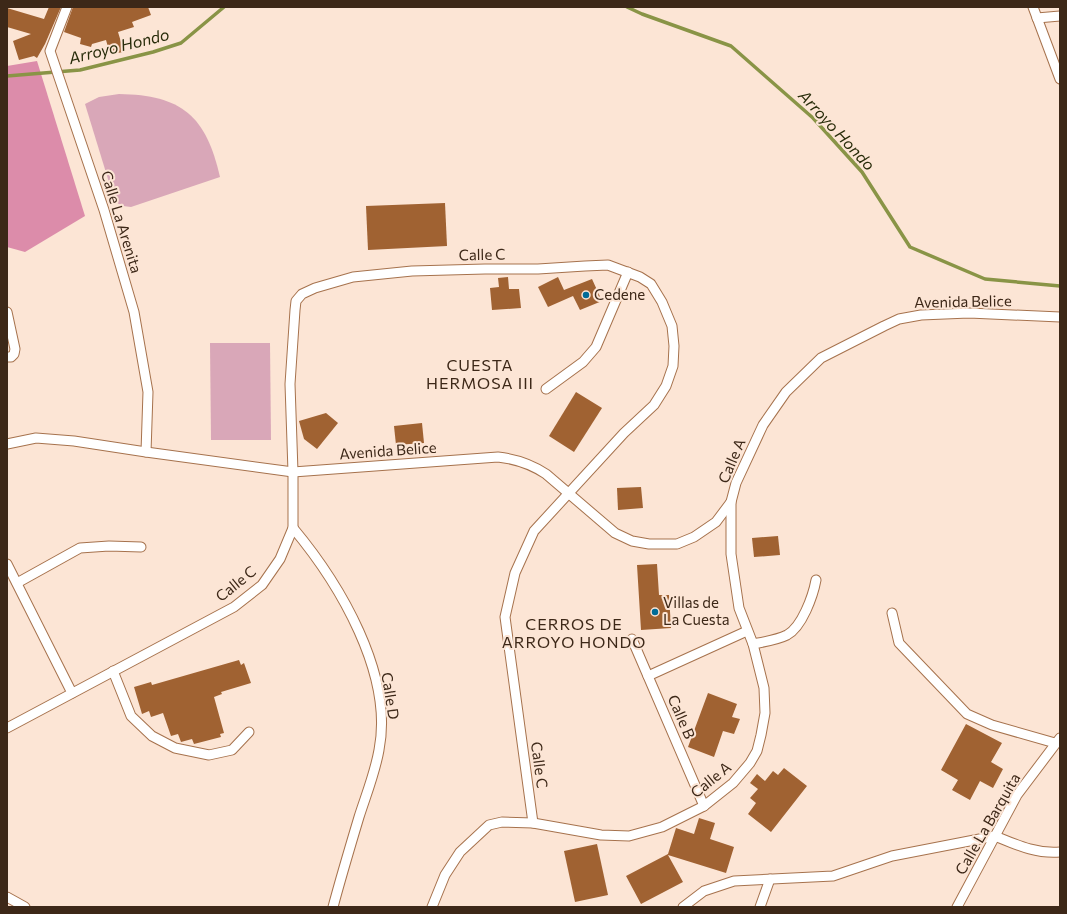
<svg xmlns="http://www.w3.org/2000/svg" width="1067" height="914" font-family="Commissioner,sans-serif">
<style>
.green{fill:#d9a7b8}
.forest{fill:#dc8caa}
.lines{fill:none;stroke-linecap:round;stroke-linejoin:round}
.stream{stroke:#899446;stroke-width:3.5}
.building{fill:#a06232}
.street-casing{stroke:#a6724d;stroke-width:11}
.street{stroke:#fff;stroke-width:9}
.poi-dot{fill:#006c98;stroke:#fce5d5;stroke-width:1.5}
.labels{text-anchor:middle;stroke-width:4;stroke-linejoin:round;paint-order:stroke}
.street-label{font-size:15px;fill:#3d2818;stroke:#fce5d5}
.poi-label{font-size:15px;fill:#3d2818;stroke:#fce5d5;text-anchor:start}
.water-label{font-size:16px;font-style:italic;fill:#282c0a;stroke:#fce5d5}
.neighbourhood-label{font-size:16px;letter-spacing:1px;fill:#3d2818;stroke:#fce5d5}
</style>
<rect width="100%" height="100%" fill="#fce5d5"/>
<g class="green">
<path d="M 119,94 C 182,95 206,116 220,177 L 131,207 L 123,206 L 115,202 L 85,104 L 99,97 Z"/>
<path d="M 210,343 L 270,343 L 271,440 L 211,440 Z"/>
</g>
<path class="forest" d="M 37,61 L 85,216 L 25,252 L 7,247 L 7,66 Z"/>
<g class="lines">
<g class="stream">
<path d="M 627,7 L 642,14 L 731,46 L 813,118 L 862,172 L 910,247 L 985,279 L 1060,286"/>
<path d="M 7,76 L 80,70 L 153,52 L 181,43 L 224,7"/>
</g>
</g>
<g class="building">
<path d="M 49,7 L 61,7 L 45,44 L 37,58 L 34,56 L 19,60 L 13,41 L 31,34 L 7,27 L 7,8 L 44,19 Z"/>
<path d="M 73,7 L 148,7 L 151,15 L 132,22 L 134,27 L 118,32 L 124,52 L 110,54 L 106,40 L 92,44 L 91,47 L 80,44 L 81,38 L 64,32 Z"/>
<path d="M 445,203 L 447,246 L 368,250 L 366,206 Z"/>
<path d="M 508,277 L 509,289 L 519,289 L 521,308 L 492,310 L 490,288 L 499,287 L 498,278 Z"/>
<path d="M 558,277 L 564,290 L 592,279 L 602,301 L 580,310 L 573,296 L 548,307 L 538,287 Z"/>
<path d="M 576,392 L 602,408 L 574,452 L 549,436 Z"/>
<path d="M 326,413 L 338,423 L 317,449 L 304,439 L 299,421 Z"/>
<path d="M 422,423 L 424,443 L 396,445 L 394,426 Z"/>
<path d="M 641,487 L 643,508 L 618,510 L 617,488 Z"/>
<path d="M 778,536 L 780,555 L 754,557 L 752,538 Z"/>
<path d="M 657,564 L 659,595 L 669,595 L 671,628 L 641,630 L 637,565 Z"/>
<path d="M 239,660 L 241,665 L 244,663 L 251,683 L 221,692 L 222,694 L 214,697 L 224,733 L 220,734 L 221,737 L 194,744 L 192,739 L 181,742 L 178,734 L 171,736 L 163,713 L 151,717 L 149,711 L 142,714 L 134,687 L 151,682 L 152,685 Z"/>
<path d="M 708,693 L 737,704 L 732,717 L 740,719 L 734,734 L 723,731 L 714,757 L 688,747 Z"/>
<path d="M 966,724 L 1002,743 L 991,762 L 1003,769 L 993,788 L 980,781 L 970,800 L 952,790 L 958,780 L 941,770 Z"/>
<path d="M 784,768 L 807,786 L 771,832 L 748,814 L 756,803 L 750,798 L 758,789 L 750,783 L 757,774 L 765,781 L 773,771 L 778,775 Z"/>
<path d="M 699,818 L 715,823 L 710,839 L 734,847 L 726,873 L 668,855 L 683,882 L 641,904 L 626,876 L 668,854 L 676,828 L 694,834 Z"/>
<path d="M 597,844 L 608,895 L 575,902 L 564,851 Z"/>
</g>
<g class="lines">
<g class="street-casing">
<g id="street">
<path d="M 67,7 L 50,51 L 104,210 L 134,312 L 148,392 L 146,452"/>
<path d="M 1033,7 L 1060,79"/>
<path d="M 1037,18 L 1060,16"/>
<path d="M 7,312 L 15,349 L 14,354 L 11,357 L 7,357"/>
<path d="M 546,389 L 583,362 L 596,347 L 628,272"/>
<path d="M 7,444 L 36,438 L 74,441 L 146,452 L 293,472 L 498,457 C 516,459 531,464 546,474 L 615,533 L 632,541 L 649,544 L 677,544 L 694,537 L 716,522 L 731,502"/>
<path d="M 293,528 C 339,583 394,674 379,750 C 375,773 366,795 359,817 C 350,847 341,877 333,907"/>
<path d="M 7,564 L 72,693"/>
<path d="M 17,583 L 80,548 L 109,546 L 141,547"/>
<path d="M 892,613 L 899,643 L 967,714 L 992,725 L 1055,743"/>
<path d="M 632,639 L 704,806"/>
<path d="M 753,644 C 763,642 777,640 787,635 C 802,627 813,596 816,580"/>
<path d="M 113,671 L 131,716 L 152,736 L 175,748 L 209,755 L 232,750 L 249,732"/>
<path d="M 648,676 L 747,631"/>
<path d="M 7,728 L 234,607 L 262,585 L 280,559 L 293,528 L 293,472 L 290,384 L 295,310 L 296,301 L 302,294 L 315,288 L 353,277 L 412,271 L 485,269 L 538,269 L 585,266 L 608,265 L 640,277 L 651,284 L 662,302 L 672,326 L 674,346 L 673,366 L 666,386 L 654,405 L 624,433 L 534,531 L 515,573 L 505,617 L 533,823"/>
<path d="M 995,836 C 1017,845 1036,854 1060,852"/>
<path d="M 7,897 L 25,907"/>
<path d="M 432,907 L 445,875 L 460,852 L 489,825 L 502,822 L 533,823 L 601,835 L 629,836 L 662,827 L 704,806 L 733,783 L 750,763 L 757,751 L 761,735 L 765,713 L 764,688 L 753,644 L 739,608 L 731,554 L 731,502 L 736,483 L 763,425 L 786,392 L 821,358 L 884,326 L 899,319 L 921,315 L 969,313 L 1060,317"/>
<path d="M 683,907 L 704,891 L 734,881 L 833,876 L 892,856 L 995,836"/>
<path d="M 760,907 L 770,879"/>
<path d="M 957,907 L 1017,795 L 1060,738"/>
</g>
</g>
<use href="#street" class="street"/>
</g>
<g class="poi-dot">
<circle cx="586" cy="295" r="4"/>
<circle cx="655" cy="612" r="4"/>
</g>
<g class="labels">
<g class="street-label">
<text transform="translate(121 222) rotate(73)" y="5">Calle La Arenita</text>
<text transform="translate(482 255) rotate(-1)" y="5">Calle C</text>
<text transform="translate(963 302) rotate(-1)" y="5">Avenida Belice</text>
<text transform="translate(388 451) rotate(-4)" y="5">Avenida Belice</text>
<text transform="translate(732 461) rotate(-67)" y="5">Calle A</text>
<text transform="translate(236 584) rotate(-39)" y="5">Calle C</text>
<text transform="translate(390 696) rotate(81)" y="5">Calle D</text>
<text transform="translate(681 717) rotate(67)" y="5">Calle B</text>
<text transform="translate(539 765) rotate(82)" y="5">Calle C</text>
<text transform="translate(711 780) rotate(-39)" y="5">Calle A</text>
<text transform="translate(988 824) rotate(-60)" y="5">Calle La Barquita</text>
</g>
<g class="poi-label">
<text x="594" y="300">Cedene</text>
<text x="663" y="608">Villas de<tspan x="663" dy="17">La Cuesta</tspan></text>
</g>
<g class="water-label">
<text transform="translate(119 46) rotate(-14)" y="6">Arroyo Hondo</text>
<text transform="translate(837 130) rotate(47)" y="6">Arroyo Hondo</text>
</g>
<g class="neighbourhood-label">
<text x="480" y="371">CUESTA<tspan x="480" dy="18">HERMOSA III</tspan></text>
<text x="574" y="630">CERROS DE<tspan x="574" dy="18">ARROYO HONDO</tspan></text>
</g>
</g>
<rect width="1067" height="914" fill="none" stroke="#3d2818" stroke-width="16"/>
</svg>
